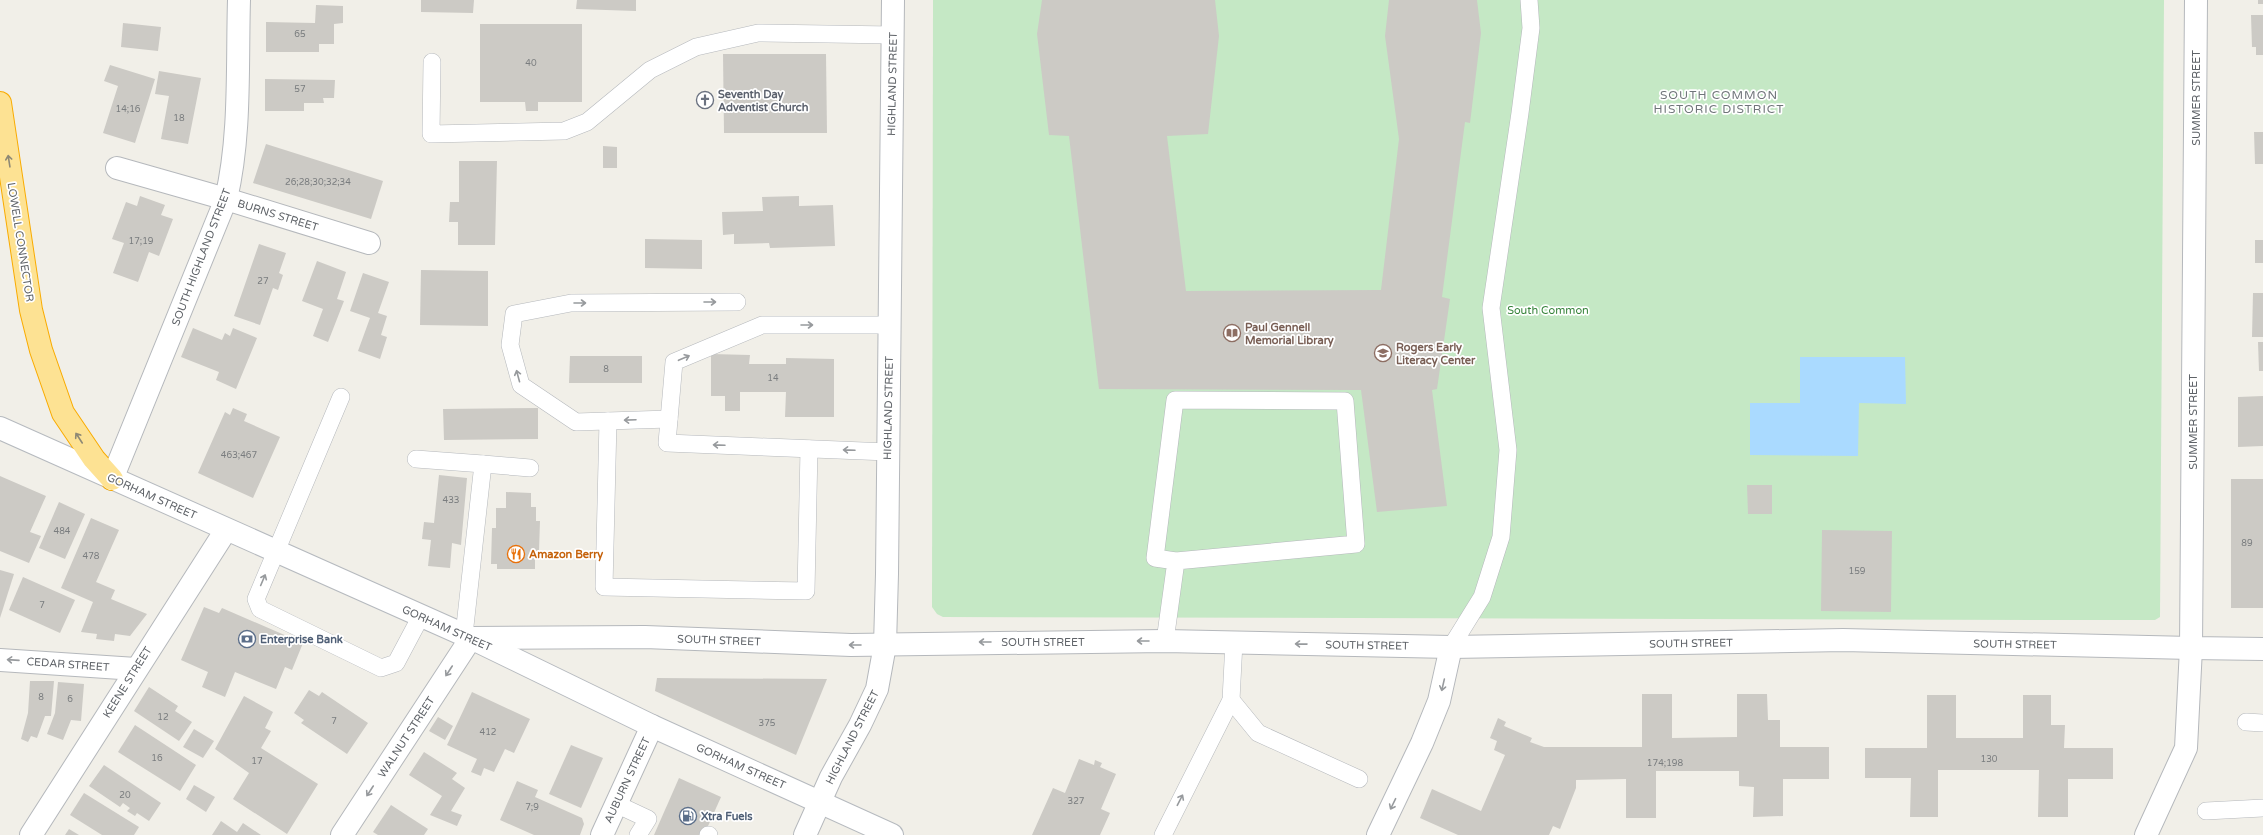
<svg xmlns="http://www.w3.org/2000/svg" width="2263" height="835" font-family="'Varela Round',sans-serif">
<style>
.green{fill:#c5e8c5}
.water{fill:#aadaff}
.building{fill:#cccac5}
.lines{fill:none;stroke-linecap:round;stroke-linejoin:round}
.service-casing{stroke:#b5b8bc;stroke-width:18}
.minor-casing{stroke:#b5b8bc;stroke-width:24}
.tertiary-casing{stroke:#b5b8bc;stroke-width:24}
.secondary-casing{stroke:#b6babf;stroke-width:24}
.motorway-casing{stroke:#f9ab00;stroke-width:24}
.service{stroke:#fff;stroke-width:17}
.minor{stroke:#fff;stroke-width:22}
.tertiary{stroke:#fff;stroke-width:22}
.secondary{stroke:#fff;stroke-width:22}
.motorway{stroke:#fde293;stroke-width:22}
.oneway{stroke:#8e8975}
.oneway2{stroke:#979a9d}
.labels{text-anchor:middle;stroke-width:3.5;stroke-linejoin:round;paint-order:stroke}
.number-label{font-size:9px;fill:#7a7d7f}
.street-label{font-size:11px;fill:#5f6368;stroke:#fff}
.worship-label{font-size:11px;font-weight:bold;fill:#5b616d;stroke:#fff;text-anchor:start}
.park-label{font-size:11px;fill:#348238;stroke:#fff}
.education-label{font-size:11px;font-weight:bold;fill:#785e54;stroke:#fff;text-anchor:start}
.food-label{font-size:11px;font-weight:bold;fill:#c56008;stroke:#fff;text-anchor:start}
.service-label{font-size:11px;font-weight:bold;fill:#4e5e75;stroke:#fff;text-anchor:start}
.neighbourhood-label{font-size:12px;letter-spacing:1px;fill:#70757a;stroke:#fff}
</style>
<rect width="100%" height="100%" fill="#f1efe8"/>
<path class="green" d="M 933,0 L 2164,0 L 2160,617 L 2155,620 L 2078,620 L 943,617 L 937,614 L 932,607 Z"/>
<path class="water" d="M 1800,357 L 1905,357 L 1906,404 L 1859,403 L 1858,456 L 1750,455 L 1750,403 L 1800,403 Z"/>
<g class="building">
<path d="M 421,0 L 474,0 L 473,13 L 421,12 Z"/>
<path d="M 577,0 L 636,0 L 636,11 L 576,9 Z"/>
<path d="M 1042,0 L 1215,0 L 1219,36 L 1208,134 L 1167,136 L 1186,291 L 1381,290 L 1399,139 L 1385,36 L 1389,0 L 1477,0 L 1481,33 L 1470,123 L 1465,122 L 1442,297 L 1450,299 L 1437,389 L 1432,390 L 1447,506 L 1377,512 L 1361,390 L 1099,389 L 1069,136 L 1049,135 L 1037,34 Z"/>
<rect x="2258" y="0" width="5" height="4"/>
<path d="M 316,5 L 343,6 L 343,23 L 334,24 L 334,44 L 319,44 L 319,52 L 266,52 L 266,22 L 315,23 Z"/>
<path d="M 2251,15 L 2263,15 L 2263,55 L 2256,55 L 2256,47 L 2252,47 Z"/>
<path d="M 123,23 L 161,27 L 158,51 L 121,47 Z"/>
<path d="M 480,24 L 582,24 L 582,102 L 538,102 L 538,111 L 526,111 L 525,102 L 480,102 Z"/>
<path d="M 723,54 L 826,54 L 827,133 L 724,133 Z"/>
<path d="M 110,65 L 155,79 L 135,143 L 103,133 L 118,86 L 104,81 Z"/>
<path d="M 159,71 L 201,78 L 188,144 L 161,139 L 169,96 L 155,94 Z"/>
<path d="M 265,79 L 335,80 L 334,98 L 323,98 L 324,103 L 304,103 L 304,111 L 265,111 Z"/>
<path d="M 2254,132 L 2263,132 L 2263,164 L 2255,164 Z"/>
<path d="M 266,144 L 383,181 L 371,219 L 253,183 Z"/>
<path d="M 603,146 L 617,147 L 617,168 L 603,168 Z"/>
<path d="M 459,161 L 497,161 L 495,245 L 458,245 L 458,222 L 449,222 L 450,202 L 459,202 Z"/>
<path d="M 140,196 L 165,205 L 161,215 L 173,219 L 159,256 L 149,252 L 138,282 L 113,273 L 124,243 L 112,239 L 126,202 L 137,206 Z"/>
<path d="M 799,196 L 799,206 L 833,205 L 835,246 L 770,248 L 769,243 L 734,244 L 734,234 L 723,235 L 722,212 L 763,211 L 762,197 Z"/>
<path d="M 645,239 L 702,240 L 702,269 L 645,268 Z"/>
<rect x="2255" y="240" width="8" height="23"/>
<path d="M 259,244 L 286,253 L 279,273 L 283,275 L 278,290 L 273,288 L 260,325 L 234,316 Z"/>
<path d="M 317,261 L 346,272 L 337,299 L 344,301 L 328,342 L 313,336 L 323,309 L 302,301 Z"/>
<path d="M 421,270 L 488,271 L 488,326 L 420,325 Z"/>
<path d="M 363,273 L 389,282 L 378,313 L 387,316 L 381,335 L 387,337 L 380,359 L 358,351 L 370,318 L 350,311 Z"/>
<path d="M 2253,293 L 2263,293 L 2263,337 L 2252,337 Z"/>
<path d="M 193,328 L 222,340 L 225,333 L 230,336 L 233,328 L 257,338 L 236,389 L 216,380 L 219,372 L 181,357 Z"/>
<path d="M 2258,342 L 2263,342 L 2263,371 L 2259,371 Z"/>
<path d="M 711,354 L 750,355 L 749,364 L 786,364 L 786,358 L 834,359 L 834,417 L 785,417 L 786,392 L 740,392 L 740,411 L 725,411 L 725,396 L 711,396 Z"/>
<path d="M 570,356 L 642,356 L 642,383 L 569,383 Z"/>
<path d="M 2263,396 L 2263,446 L 2238,447 L 2238,397 Z"/>
<path d="M 233,408 L 247,414 L 244,421 L 280,437 L 253,498 L 198,473 L 225,412 L 230,415 Z"/>
<path d="M 538,408 L 538,439 L 444,440 L 443,409 Z"/>
<path d="M 439,475 L 467,478 L 461,545 L 452,543 L 450,568 L 428,566 L 431,540 L 422,539 L 424,522 L 434,523 Z"/>
<path d="M 0,476 L 46,496 L 30,532 L 41,536 L 29,563 L 0,551 Z"/>
<rect x="2231" y="479" width="32" height="129"/>
<path d="M 1747,485 L 1772,485 L 1772,514 L 1748,514 Z"/>
<path d="M 506,492 L 531,493 L 531,507 L 536,507 L 536,521 L 540,521 L 539,551 L 535,551 L 535,569 L 497,569 L 497,564 L 491,564 L 492,528 L 496,528 L 496,508 L 506,508 Z"/>
<path d="M 59,502 L 85,514 L 65,559 L 39,548 Z"/>
<path d="M 91,518 L 119,530 L 96,582 L 115,590 L 111,599 L 147,614 L 130,636 L 115,634 L 114,641 L 96,639 L 97,634 L 81,632 L 93,602 L 61,588 Z"/>
<path d="M 1822,530 L 1892,531 L 1891,612 L 1821,611 Z"/>
<path d="M 0,570 L 14,574 L 0,618 Z"/>
<path d="M 23,577 L 75,600 L 60,633 L 9,610 Z"/>
<path d="M 204,607 L 219,613 L 222,608 L 303,643 L 292,670 L 285,667 L 276,689 L 235,672 L 225,697 L 202,687 L 208,672 L 181,660 Z"/>
<path d="M 657,678 L 827,679 L 796,755 L 655,691 Z"/>
<path d="M 30,681 L 54,681 L 51,716 L 45,716 L 37,738 L 31,736 L 28,742 L 21,739 L 28,713 Z"/>
<path d="M 58,682 L 84,684 L 81,721 L 71,720 L 63,740 L 47,734 L 55,713 Z"/>
<path d="M 149,687 L 178,706 L 175,711 L 192,722 L 179,741 L 134,711 Z"/>
<path d="M 309,690 L 319,696 L 322,692 L 368,723 L 347,754 L 301,723 L 304,720 L 294,713 Z"/>
<path d="M 472,692 L 530,719 L 514,753 L 505,749 L 494,772 L 484,768 L 481,776 L 471,772 L 477,759 L 447,745 Z"/>
<path d="M 1642,694 L 1672,694 L 1672,738 L 1737,737 L 1737,694 L 1767,694 L 1768,720 L 1780,720 L 1780,747 L 1829,747 L 1829,779 L 1783,779 L 1783,816 L 1753,817 L 1754,787 L 1739,786 L 1739,771 L 1656,771 L 1656,818 L 1626,818 L 1626,779 L 1576,780 L 1576,788 L 1560,829 L 1553,826 L 1549,835 L 1458,835 L 1420,818 L 1432,789 L 1481,811 L 1505,755 L 1494,750 L 1497,741 L 1490,738 L 1498,718 L 1506,722 L 1504,726 L 1532,738 L 1530,742 L 1544,747 L 1642,747 Z"/>
<path d="M 1927,695 L 1956,695 L 1956,738 L 2023,738 L 2023,695 L 2051,695 L 2051,725 L 2065,725 L 2064,748 L 2113,748 L 2113,779 L 2068,779 L 2068,817 L 2038,817 L 2039,770 L 1938,770 L 1938,817 L 1910,817 L 1911,778 L 1865,778 L 1865,748 L 1927,748 Z"/>
<path d="M 244,696 L 273,712 L 265,728 L 271,731 L 261,748 L 318,784 L 287,834 L 233,799 L 249,773 L 215,749 Z"/>
<path d="M 438,717 L 453,726 L 445,740 L 429,731 Z"/>
<path d="M 135,725 L 196,765 L 180,791 L 118,752 Z"/>
<path d="M 194,729 L 214,741 L 203,758 L 183,747 Z"/>
<path d="M 571,745 L 603,758 L 581,808 L 549,794 Z"/>
<path d="M 424,752 L 457,773 L 452,779 L 465,788 L 451,811 L 462,815 L 457,826 L 430,815 L 442,796 L 409,775 Z"/>
<path d="M 1079,759 L 1094,765 L 1095,760 L 1102,763 L 1100,767 L 1116,774 L 1101,809 L 1110,813 L 1100,835 L 1032,835 L 1053,788 L 1065,793 Z"/>
<path d="M 104,765 L 161,803 L 149,821 L 137,813 L 135,816 L 127,811 L 130,808 L 123,803 L 120,807 L 89,786 Z"/>
<path d="M 679,778 L 721,797 L 704,835 L 654,835 Z"/>
<path d="M 517,781 L 538,790 L 535,797 L 582,818 L 584,824 L 580,835 L 534,835 L 500,820 Z"/>
<path d="M 194,785 L 215,797 L 206,812 L 186,799 Z"/>
<path d="M 84,793 L 139,827 L 134,835 L 102,835 L 70,815 Z"/>
<path d="M 391,805 L 428,829 L 424,835 L 378,835 L 373,832 Z"/>
<path d="M 221,821 L 237,832 L 243,823 L 261,835 L 212,835 Z"/>
<path d="M 69,829 L 79,835 L 65,835 Z"/>
</g>
<g class="lines">
<g class="service-casing">
<g id="service">
<path d="M 432,62 L 431,134 L 564,131 L 587,122 L 650,70 L 696,47 L 758,33 L 893,35"/>
<path d="M 341,397 L 256,599 L 260,609 L 381,668 L 396,663 L 421,616"/>
<path d="M 669,419 L 576,422 L 521,385 L 510,345 L 514,314 L 571,303 L 737,302"/>
<path d="M 608,421 L 604,587 L 806,591 L 809,449"/>
<path d="M 888,452 L 667,443 L 674,362 L 762,325 L 889,325"/>
<path d="M 416,459 L 483,464"/>
<path d="M 464,635 L 483,464 L 530,468"/>
<path d="M 1165,641 L 1176,561 L 1356,544 L 1345,401 L 1175,400 L 1155,558 L 1176,561"/>
<path d="M 1451,647 L 1482,597 L 1501,537 L 1508,450 L 1491,308 L 1520,113 L 1531,28 L 1529,0"/>
<path d="M 1231,700 L 1258,733 L 1359,779"/>
<path d="M 2246,722 L 2263,723"/>
<path d="M 616,804 L 648,819 L 638,835"/>
<path d="M 2206,811 L 2263,808"/>
<path d="M 708,835 L 709,835"/>
<path d="M 1163,835 L 1231,700 L 1234,642"/>
</g>
</g>
<g class="minor-casing">
<g id="minor">
<path d="M 117,168 L 226,199 L 369,243"/>
<path d="M 112,479 L 226,199 C 241,135 237,66 239,0"/>
<path d="M 0,660 L 136,669"/>
<path d="M 31,835 L 226,530"/>
<path d="M 342,835 L 471,638 L 645,637 L 851,645 L 1165,641 L 1451,647 L 1843,640 L 2191,648 L 2186,748 L 2146,835"/>
<path d="M 602,835 L 652,726"/>
<path d="M 1378,835 L 1422,743 L 1439,701 L 1451,647"/>
</g>
</g>
<g class="tertiary-casing">
<g id="tertiary">
<path d="M 2196,0 L 2191,648 L 2263,649"/>
<path d="M 805,835 L 831,777 L 860,725 L 877,689 L 885,645 L 887,574 L 893,0"/>
</g>
</g>
<g class="secondary-casing">
<path id="secondary" d="M 0,428 L 471,638 L 652,726 L 892,835"/>
</g>
<g class="motorway-casing">
<path id="motorway" d="M 0,103 L 31,310 L 41,350 L 63,413 L 94,459 L 112,479"/>
</g>
<use href="#service" class="service"/>
<use href="#minor" class="minor"/>
<use href="#tertiary" class="tertiary"/>
<use href="#secondary" class="secondary"/>
<use href="#motorway" class="motorway"/>
</g>
<defs><path id="oneway-shaft" d="M-6 0H5M1.5-3L5.5 0L1.5 3" fill="none" stroke-width="1.6" stroke-linecap="round" stroke-linejoin="round"/></defs>
<g class="oneway">
<use href="#oneway-shaft" transform="translate(9 161) rotate(-99)"/>
<use href="#oneway-shaft" transform="translate(79 438) rotate(-123)"/>
</g>
<g class="oneway2">
<use href="#oneway-shaft" transform="translate(710 302)"/>
<use href="#oneway-shaft" transform="translate(580 303)"/>
<use href="#oneway-shaft" transform="translate(807 325)"/>
<use href="#oneway-shaft" transform="translate(684 358) rotate(-23)"/>
<use href="#oneway-shaft" transform="translate(518 376) rotate(-105)"/>
<use href="#oneway-shaft" transform="translate(630 420) rotate(178)"/>
<use href="#oneway-shaft" transform="translate(719 445) rotate(-178)"/>
<use href="#oneway-shaft" transform="translate(849 450) rotate(-178)"/>
<use href="#oneway-shaft" transform="translate(263 580) rotate(-67)"/>
<use href="#oneway-shaft" transform="translate(1143 641) rotate(180)"/>
<use href="#oneway-shaft" transform="translate(985 642) rotate(180)"/>
<use href="#oneway-shaft" transform="translate(1301 644) rotate(-179)"/>
<use href="#oneway-shaft" transform="translate(855 645) rotate(-180)"/>
<use href="#oneway-shaft" transform="translate(13 660) rotate(-176)"/>
<use href="#oneway-shaft" transform="translate(449 671) rotate(123)"/>
<use href="#oneway-shaft" transform="translate(1443 685) rotate(103)"/>
<use href="#oneway-shaft" transform="translate(370 791) rotate(123)"/>
<use href="#oneway-shaft" transform="translate(1180 800) rotate(-63)"/>
<use href="#oneway-shaft" transform="translate(1393 804) rotate(116)"/>
</g>
<defs>
<g id="church-ring" transform="scale(0.9)"><circle r="9.5" fill="#fff" stroke="#6b7280" stroke-width="1.5"/><path d="M-1.2-6h2.4v3.5h3.3v2.4h-3.3V6h-2.4V-.1h-3.3v-2.4h3.3Z" fill="#6b7280"/></g>
<g id="library-ring" transform="scale(0.9)"><circle r="9.5" fill="#fff" stroke="#8d6e63" stroke-width="1.5"/><path d="M-6-4Q-3-5.5-.7-3.5V5Q-3 3-6 4ZM6-4Q3-5.5 .7-3.5V5Q3 3 6 4Z" fill="#8d6e63"/></g>
<g id="school-ring" transform="scale(0.9)"><circle r="9.5" fill="#fff" stroke="#8d6e63" stroke-width="1.5"/><path d="M0-5L7-2L0 1L-7-2ZM-4 1L0 2.5L4 1V4Q0 6-4 4Z" fill="#8d6e63"/></g>
<g id="restaurant-ring" transform="scale(0.9)"><circle r="9.5" fill="#fff" stroke="#e8710a" stroke-width="1.5"/><path d="M-5-6h1v4h1v-4h1v4h1v-4h1v5L-1.5 .5V6h-2V.5L-5-1ZM5-6V6H3V1.5H1.5Q1.5-4 5-6Z" fill="#e8710a"/></g>
<g id="bank-ring" transform="scale(0.9)"><circle r="9.5" fill="#fff" stroke="#5c6f8a" stroke-width="1.5"/><path d="M-6-4H6V4H-6ZM0-2.3a2.3 2.3 0 1 0 0 4.6a2.3 2.3 0 1 0 0-4.6Z" fill="#5c6f8a"/></g>
<g id="fuel-ring" transform="scale(0.9)"><circle r="9.5" fill="#fff" stroke="#5c6f8a" stroke-width="1.5"/><path d="M-5.5-6h7V0h2V4h1.3V-2.5L3-4.5l.8-.8L6-3V5H2.5V1h-1V6h-7ZM-4.2-4.7v3.2H.2V-4.7Z" fill="#5c6f8a"/></g>
</defs>
<g fill-rule="evenodd">
<use href="#church-ring" x="705" y="100"/>
<use href="#library-ring" x="1232" y="333"/>
<use href="#school-ring" x="1383" y="353"/>
<use href="#restaurant-ring" x="516" y="554"/>
<use href="#bank-ring" x="247" y="639"/>
<use href="#fuel-ring" x="688" y="816"/>
</g>
<g class="labels">
<g class="number-label">
<text x="300" y="37">65</text>
<text x="531" y="66">40</text>
<text x="300" y="92">57</text>
<text x="128" y="112">14;16</text>
<text x="179" y="121">18</text>
<text x="318" y="185">26;28;30;32;34</text>
<text x="141" y="244">17;19</text>
<text x="263" y="284">27</text>
<text x="606" y="372">8</text>
<text x="773" y="381">14</text>
<text x="239" y="458">463;467</text>
<text x="451" y="503">433</text>
<text x="62" y="534">484</text>
<text x="2247" y="546">89</text>
<text x="91" y="559">478</text>
<text x="1857" y="574">159</text>
<text x="42" y="608">7</text>
<text x="41" y="700">8</text>
<text x="70" y="702">6</text>
<text x="163" y="720">12</text>
<text x="334" y="724">7</text>
<text x="767" y="726">375</text>
<text x="488" y="735">412</text>
<text x="157" y="761">16</text>
<text x="1989" y="762">130</text>
<text x="257" y="764">17</text>
<text x="1665" y="766">174;198</text>
<text x="125" y="798">20</text>
<text x="1076" y="804">327</text>
<text x="532" y="810">7;9</text>
</g>
<g class="street-label">
<text transform="translate(892 84) rotate(-89)" y="4">HIGHLAND STREET</text>
<text transform="translate(2196 98) rotate(-90)" y="4">SUMMER STREET</text>
<text transform="translate(278 215) rotate(17)" y="4">BURNS STREET</text>
<text transform="translate(21 242) rotate(81)" y="4">LOWELL CONNECTOR</text>
<text transform="translate(201 257) rotate(-69)" y="4">SOUTH HIGHLAND STREET</text>
<text transform="translate(888 408) rotate(-89)" y="4">HIGHLAND STREET</text>
<text transform="translate(2193 422) rotate(-90)" y="4">SUMMER STREET</text>
<text transform="translate(152 496) rotate(24)" y="4">GORHAM STREET</text>
<text transform="translate(447 628) rotate(24)" y="4">GORHAM STREET</text>
<text transform="translate(719 640) rotate(2)" y="4">SOUTH STREET</text>
<text x="1043" y="646">SOUTH STREET</text>
<text transform="translate(1691 643) rotate(-1)" y="4">SOUTH STREET</text>
<text transform="translate(2015 644) rotate(1)" y="4">SOUTH STREET</text>
<text transform="translate(1367 645) rotate(1)" y="4">SOUTH STREET</text>
<text transform="translate(68 664) rotate(4)" y="4">CEDAR STREET</text>
<text transform="translate(127 682) rotate(-58)" y="4">KEENE STREET</text>
<text transform="translate(406 737) rotate(-57)" y="4">WALNUT STREET</text>
<text transform="translate(852 737) rotate(-63)" y="4">HIGHLAND STREET</text>
<text transform="translate(741 766) rotate(24)" y="4">GORHAM STREET</text>
<text transform="translate(627 780) rotate(-65)" y="4">AUBURN STREET</text>
</g>
<g class="worship-label">
<text x="718" y="98">Seventh Day<tspan x="718" dy="13">Adventist Church</tspan></text>
</g>
<g class="park-label">
<text x="1548" y="314">South Common</text>
</g>
<g class="education-label">
<text x="1245" y="331">Paul Gennell<tspan x="1245" dy="13">Memorial Library</tspan></text>
<text x="1396" y="351">Rogers Early<tspan x="1396" dy="13">Literacy Center</tspan></text>
</g>
<g class="food-label">
<text x="529" y="558">Amazon Berry</text>
</g>
<g class="service-label">
<text x="260" y="643">Enterprise Bank</text>
<text x="701" y="820">Xtra Fuels</text>
</g>
<g class="neighbourhood-label">
<text x="1719" y="99">SOUTH COMMON<tspan x="1719" dy="14">HISTORIC DISTRICT</tspan></text>
</g>
</g>
</svg>
